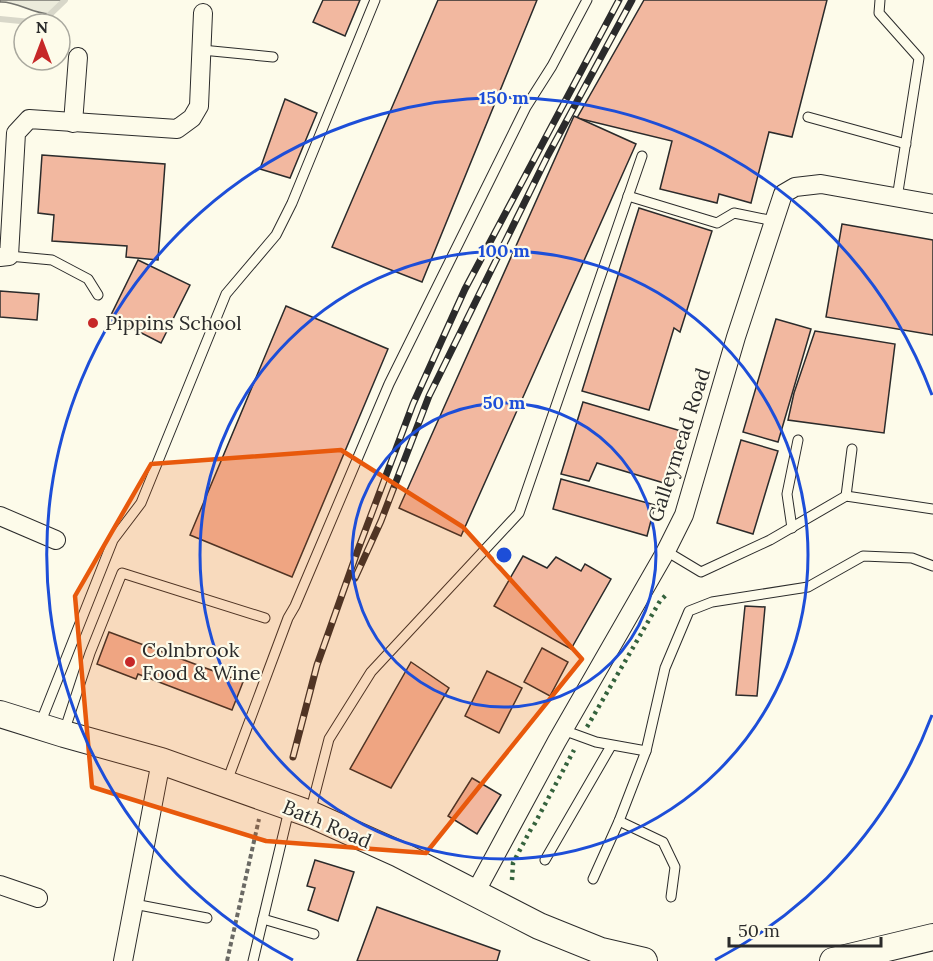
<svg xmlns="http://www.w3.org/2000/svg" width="933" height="961" font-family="Lora,serif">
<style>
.green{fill:#ecebdb;stroke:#74746e;stroke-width:1.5}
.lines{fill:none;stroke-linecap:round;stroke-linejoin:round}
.stream{stroke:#d8d7c9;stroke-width:6}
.building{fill:#f2b8a0;stroke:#2b2b2b;stroke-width:1.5}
.lane-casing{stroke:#2b2b2b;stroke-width:11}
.street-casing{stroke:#2b2b2b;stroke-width:20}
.secondary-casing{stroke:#2b2b2b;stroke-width:28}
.path{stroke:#6a6964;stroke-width:4;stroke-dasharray:4.5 3;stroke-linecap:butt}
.lane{stroke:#fdfbea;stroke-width:9}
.street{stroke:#fdfbea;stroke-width:18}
.secondary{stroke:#fdfbea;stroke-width:26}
.rail-casing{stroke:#2b2b2b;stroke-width:7}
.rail{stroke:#fdfbea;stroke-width:4.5;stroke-dasharray:14;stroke-linecap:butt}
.hedge{stroke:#34623c;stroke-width:4.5;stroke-dasharray:3 4.5;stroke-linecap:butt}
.marked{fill:#e8590c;fill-opacity:0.2;stroke:#e8590c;stroke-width:4.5;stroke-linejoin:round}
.ring{fill:none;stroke:#1d4ed8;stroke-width:3}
.poi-dot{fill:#c62828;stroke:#fdfbea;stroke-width:2}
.labels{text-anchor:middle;stroke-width:4.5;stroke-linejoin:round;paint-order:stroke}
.poi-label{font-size:20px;fill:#2b2b2b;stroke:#fdfbea;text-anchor:start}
.street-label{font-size:20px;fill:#2b2b2b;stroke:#fdfbea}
.centre{fill:#1d4ed8;stroke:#fdfbea;stroke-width:3}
.ring-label{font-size:18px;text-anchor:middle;font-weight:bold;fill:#1d4ed8;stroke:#fdfbea;stroke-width:4.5;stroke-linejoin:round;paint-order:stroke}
</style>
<rect width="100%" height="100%" fill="#fdfbea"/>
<path class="green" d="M 0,0 L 66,0 L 50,14 C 32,14 17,1 0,2 Z"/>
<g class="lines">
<path class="stream" d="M 0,19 L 41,23 L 65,0"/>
</g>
<g class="building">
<path d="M 323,0 L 360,0 L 345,36 L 313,22 Z"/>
<path d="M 438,0 L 537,0 L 422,282 L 332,247 Z"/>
<path d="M 644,0 L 827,0 L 792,137 L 769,132 L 751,203 L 719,194 L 717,203 L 660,189 L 672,141 L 577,118 Z"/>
<path d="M 285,99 L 317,113 L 290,178 L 260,169 Z"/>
<path d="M 574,116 L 636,144 L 461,536 L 399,508 Z"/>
<path d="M 42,155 L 165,164 L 158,260 L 126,257 L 127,246 L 52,241 L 54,215 L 38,213 Z"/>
<path d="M 639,208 L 712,231 L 680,332 L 674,328 L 649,410 L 582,391 Z"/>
<path d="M 842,224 L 933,240 L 933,335 L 826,317 Z"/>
<path d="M 138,260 L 190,285 L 161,343 L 110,317 Z"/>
<path d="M 0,291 L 39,294 L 37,320 L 0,317 Z"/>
<path d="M 286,306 L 388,349 L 292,577 L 190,535 Z"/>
<path d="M 776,319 L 811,329 L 778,442 L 743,432 Z"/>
<path d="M 815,331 L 895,344 L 884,433 L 788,420 L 794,393 Z"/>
<path d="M 583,402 L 681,431 L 664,483 L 597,463 L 589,481 L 561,474 Z"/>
<path d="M 741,440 L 778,451 L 753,534 L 717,523 Z"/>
<path d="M 561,479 L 655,505 L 647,536 L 553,509 Z"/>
<path d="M 523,556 L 547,568 L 556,557 L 581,571 L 585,564 L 611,579 L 571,649 L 494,606 Z"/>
<path d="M 745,606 L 765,607 L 757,696 L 736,695 Z"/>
<path d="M 109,632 L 243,682 L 232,710 L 138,674 L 136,679 L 97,664 Z"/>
<path d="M 542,648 L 568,662 L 550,696 L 524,682 Z"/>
<path d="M 411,662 L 449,688 L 391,788 L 350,769 Z"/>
<path d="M 487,671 L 522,688 L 499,733 L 465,716 Z"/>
<path d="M 472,778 L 501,795 L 477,834 L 448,816 Z"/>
<path d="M 315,860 L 354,872 L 338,921 L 308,910 L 315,888 L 307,886 Z"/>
<path d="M 377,907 L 500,951 L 497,961 L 357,961 Z"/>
</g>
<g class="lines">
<g class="lane-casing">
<g id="lane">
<path d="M 880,0 L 879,13 L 919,58 L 897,198"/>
<path d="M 202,50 L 273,57"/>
<path d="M 808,117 L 906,144"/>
<path d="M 628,196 L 717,223 L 734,213 L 774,221"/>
<path d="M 9,256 L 52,260 L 88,279 L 98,295"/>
<path d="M 846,496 L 852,449"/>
<path d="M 792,528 L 787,494 L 798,440"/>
<path d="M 666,551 L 701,572 L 770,540 L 846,496 L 933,509"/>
<path d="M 40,724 L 113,540 L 141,503 L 226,294 L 276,235 L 292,203 L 375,0"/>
<path d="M 563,730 L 596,742 L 646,751"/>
<path d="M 64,732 L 90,653 L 122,573 L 265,618"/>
<path d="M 226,784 L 288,618 L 295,606 L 389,384 L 526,107 L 552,66 L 587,0"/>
<path d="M 310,813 L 329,739 L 371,672 L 519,513 L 642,156"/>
<path d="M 619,821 L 663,842 L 675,867 L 671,897"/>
<path d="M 545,860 L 611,746"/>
<path d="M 593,879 L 619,821 L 646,751 L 665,668 L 689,611 L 712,602 L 808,587 L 863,556 L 912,558 L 933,566"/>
<path d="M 134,904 L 207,918"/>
<path d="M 263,919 L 314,934"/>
<path d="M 253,961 L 289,810"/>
</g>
</g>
<g class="street-casing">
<g id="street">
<path d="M 73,123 L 78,57"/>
<path d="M 0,257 L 9,256 L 16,133 L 29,119 L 177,129 L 192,118 L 199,106 L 203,13"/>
<path d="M 0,516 L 56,540"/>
<path d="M 0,885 L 38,898"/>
<path d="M 475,893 L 557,741 L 666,551 L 684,515 L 736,337 L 783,194 L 795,187 L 821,184 L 933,204"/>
<path d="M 123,961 L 161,761"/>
</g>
</g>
<g class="secondary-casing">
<g id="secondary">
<path d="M 0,714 L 64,734 L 161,761 L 310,814 L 399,854 L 539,926 L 601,951 L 644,961"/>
<path d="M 833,961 L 933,937"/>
</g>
</g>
<path class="path" d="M 227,961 L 259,819"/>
<use href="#lane" class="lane"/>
<use href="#street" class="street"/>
<use href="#secondary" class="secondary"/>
<g class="rail-casing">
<g id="rail">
<path d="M 355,578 L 381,521 L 429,396 L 548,155 L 632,0"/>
<path d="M 293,757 L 317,665 L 359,547 L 413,404 L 465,289 L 619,0"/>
</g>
</g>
<use href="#rail" class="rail"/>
<g class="hedge">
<path d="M 587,727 L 660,601 L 666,595"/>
<path d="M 534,825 L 574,750"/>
<path d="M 512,880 L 513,863 L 531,829"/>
</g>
</g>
<path class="marked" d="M 341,450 L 463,527 L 582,659 L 426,853 L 266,841 L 92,787 L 75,596 L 151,464 Z"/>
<g class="ring">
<circle cx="504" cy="555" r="152"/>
<circle cx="504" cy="555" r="304"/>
<path d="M932 715A457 457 0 0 1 715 960M293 960A457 457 0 1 1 932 395"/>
</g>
<g class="poi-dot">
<circle cx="93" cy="323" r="6"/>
<circle cx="130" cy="662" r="6"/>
</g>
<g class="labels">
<g class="poi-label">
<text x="105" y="330">Pippins School</text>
<text x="142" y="657">Colnbrook<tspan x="142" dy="23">Food &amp; Wine</tspan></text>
</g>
<g class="street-label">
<text transform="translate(679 445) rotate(-72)" y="7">Galleymead Road</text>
<text transform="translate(327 824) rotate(23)" y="7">Bath Road</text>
</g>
</g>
<circle cx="504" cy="555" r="9" class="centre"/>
<g class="ring-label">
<text x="504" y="104">150 m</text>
<text x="504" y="257">100 m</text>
<text x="504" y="409">50 m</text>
</g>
<g transform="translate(42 42)"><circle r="28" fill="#fdfbea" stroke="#a9a89e" stroke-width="1.5"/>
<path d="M0-4.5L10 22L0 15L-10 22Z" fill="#c62828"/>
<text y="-9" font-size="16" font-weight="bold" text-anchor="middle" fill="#2b2b2b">N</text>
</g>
<path d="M729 937v9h152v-9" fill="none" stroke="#2b2b2b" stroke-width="3"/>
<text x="738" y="937" font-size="18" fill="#2b2b2b" stroke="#fdfbea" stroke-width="4.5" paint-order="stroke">50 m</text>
</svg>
